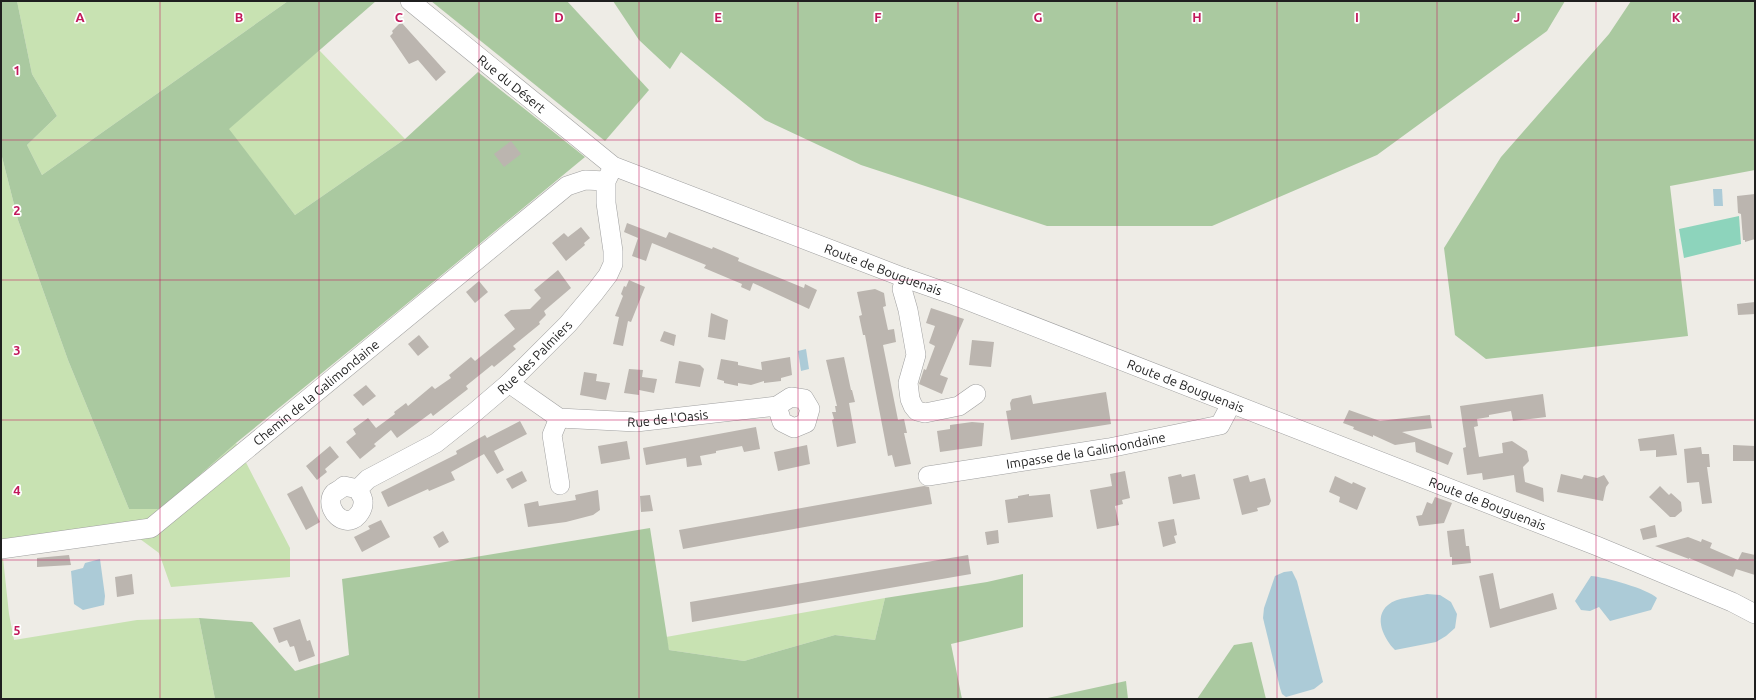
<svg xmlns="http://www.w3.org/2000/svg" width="1756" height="700" font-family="Ubuntu,sans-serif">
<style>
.grass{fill:#c8e2b2}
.forest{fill:#aac9a0}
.pitch{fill:#8dd4bc}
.water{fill:#accbd7}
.building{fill:#bbb5af}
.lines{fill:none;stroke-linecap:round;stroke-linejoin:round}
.minor-casing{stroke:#a0a0a0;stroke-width:20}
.minor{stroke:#fff;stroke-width:19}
.grid{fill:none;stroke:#c2185b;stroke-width:1;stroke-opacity:0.55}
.labels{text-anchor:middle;stroke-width:3.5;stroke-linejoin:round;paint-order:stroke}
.street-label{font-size:13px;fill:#1f1f1f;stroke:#fff}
.grid-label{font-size:13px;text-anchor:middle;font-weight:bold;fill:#c2185b;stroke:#fff;stroke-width:3.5;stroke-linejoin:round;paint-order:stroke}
</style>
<rect width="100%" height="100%" fill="#eeece6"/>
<g class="grass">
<path d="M 17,1 L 288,1 L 42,175 L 27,145 L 57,116 L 32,74 Z"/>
<path d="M 319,50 L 405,139 L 295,215 L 228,129 Z"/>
<path d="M 1,153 L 18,220 L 68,360 L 129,509 L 161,509 L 236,443 L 290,548 L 290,577 L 171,587 L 159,553 L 136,536 L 3,558 L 9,614 L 14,640 L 137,620 L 199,618 L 215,699 L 1,699 Z"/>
<path d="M 885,598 L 875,640 L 835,635 L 744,661 L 669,650 L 666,637 Z"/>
</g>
<g class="forest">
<path d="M 1,1 L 17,1 L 32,74 L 57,116 L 27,145 L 42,175 L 288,1 L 376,1 L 229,129 L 295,215 L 405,139 L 478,72 L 585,157 L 398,311 L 236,443 L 161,509 L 129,509 L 68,360 L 18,220 L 1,153 Z"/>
<path d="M 431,1 L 567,1 L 649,90 L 605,141 Z"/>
<path d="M 613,1 L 1565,1 L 1547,31 L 1377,155 L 1212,226 L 1047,226 L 861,165 L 765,120 L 681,52 L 670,69 L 639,40 Z"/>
<path d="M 1631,1 L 1755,1 L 1755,170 L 1670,186 L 1688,336 L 1486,359 L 1455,335 L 1444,248 L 1501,157 L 1609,34 Z"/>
<path d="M 650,528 L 669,650 L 744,661 L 835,635 L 875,640 L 885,598 L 987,582 L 1023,574 L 1023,627 L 951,644 L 962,699 L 215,699 L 199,618 L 252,622 L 295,671 L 349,655 L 342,579 Z"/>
<path d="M 1252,642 L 1266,699 L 1197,699 L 1234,645 Z"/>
<path d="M 1126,681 L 1128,699 L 1043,699 Z"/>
</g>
<path class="pitch" d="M 1739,216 L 1741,244 L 1684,258 L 1679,229 Z"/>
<g class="water">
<path d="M 1713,189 L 1722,189 L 1723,206 L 1714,206 Z"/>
<path d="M 806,349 L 809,369 L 801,371 L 798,351 Z"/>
<path d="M 100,559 L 105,596 L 104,605 L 83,610 L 74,604 L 71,571 L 83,568 L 85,563 Z"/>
<path d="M 1292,571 L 1297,581 L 1323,682 L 1314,689 L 1286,697 L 1282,694 L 1280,688 L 1263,618 L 1264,608 L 1275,576 L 1284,572 Z"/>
<path d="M 1591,576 C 1605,577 1648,589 1657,598 L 1651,610 L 1610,621 L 1599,607 L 1590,611 L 1581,610 L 1575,601 Z"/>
<path d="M 1427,594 L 1440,595 L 1451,602 L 1457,614 L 1455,628 L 1446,636 L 1436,642 L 1395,650 C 1384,639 1373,617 1388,605 C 1397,597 1416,597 1427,594 Z"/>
</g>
<g class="building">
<path d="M 401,22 L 446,72 L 436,81 L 418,60 L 409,64 L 390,36 L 393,33 L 392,31 Z"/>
<path d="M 511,141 L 521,154 L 504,167 L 494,154 Z"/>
<path d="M 1755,194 L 1755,239 L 1745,242 L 1745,240 L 1743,240 L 1741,214 L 1738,213 L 1737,196 Z"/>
<path d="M 627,223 L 666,238 L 669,232 L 712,249 L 713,247 L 739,258 L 738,261 L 804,288 L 805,284 L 817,290 L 809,309 L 753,283 L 750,291 L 741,287 L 742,284 L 704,268 L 706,265 L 652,243 L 646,261 L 632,256 L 638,238 L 624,232 Z"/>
<path d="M 581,227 L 590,238 L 584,243 L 585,245 L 566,261 L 552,243 L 564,233 L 568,237 Z"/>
<path d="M 558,270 L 571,288 L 544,311 L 546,315 L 539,322 L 540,324 L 513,346 L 516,349 L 494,367 L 492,365 L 466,386 L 468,389 L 433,416 L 431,413 L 397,438 L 391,430 L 374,444 L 376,446 L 360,459 L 346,442 L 356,434 L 353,429 L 368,418 L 376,428 L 395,414 L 394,412 L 406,403 L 408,406 L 432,386 L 435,389 L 451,378 L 449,375 L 471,357 L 475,361 L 515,329 L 504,315 L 511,310 L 530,309 L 541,298 L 534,290 Z"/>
<path d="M 629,280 L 645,287 L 631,322 L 628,321 L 623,346 L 613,344 L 619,317 L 615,316 L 623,296 L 621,294 L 624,286 L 626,287 Z"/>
<path d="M 479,281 L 488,292 L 475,303 L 466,292 Z"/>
<path d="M 875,289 L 884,293 L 886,306 L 883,307 L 888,330 L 894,329 L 896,342 L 883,345 L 898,420 L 904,419 L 907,433 L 904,433 L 911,464 L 895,467 L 892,455 L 888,456 L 865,335 L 863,335 L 859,316 L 862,315 L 857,292 Z"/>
<path d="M 1755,302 L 1755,314 L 1738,315 L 1737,304 Z"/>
<path d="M 931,308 L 964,319 L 940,375 L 948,378 L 942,394 L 919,384 L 924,369 L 926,370 L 935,346 L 929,343 L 935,326 L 926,323 Z"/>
<path d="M 711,313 L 728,320 L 725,340 L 708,337 Z"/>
<path d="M 664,331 L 676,335 L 674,346 L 660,341 Z"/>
<path d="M 419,335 L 429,347 L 418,356 L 408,344 Z"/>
<path d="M 972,340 L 994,342 L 991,367 L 969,365 Z"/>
<path d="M 790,357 L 792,375 L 781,378 L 781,381 L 764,383 L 764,381 L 751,385 L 738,383 L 738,386 L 724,383 L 724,381 L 717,379 L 721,359 L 738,362 L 738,365 L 762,370 L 761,362 Z"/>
<path d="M 844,357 L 851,390 L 852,390 L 855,402 L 849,403 L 856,443 L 837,447 L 832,420 L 834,419 L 832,412 L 836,412 L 835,406 L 837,406 L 826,360 Z"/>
<path d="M 679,361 L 700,365 L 704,369 L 700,387 L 675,383 Z"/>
<path d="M 629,369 L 643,370 L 642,377 L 657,379 L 654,393 L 639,390 L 639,395 L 624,393 Z"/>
<path d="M 584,372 L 597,374 L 596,381 L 610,383 L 606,400 L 580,395 Z"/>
<path d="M 366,385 L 376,396 L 363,406 L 353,395 Z"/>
<path d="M 1106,392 L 1111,424 L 1011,440 L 1006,411 L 1011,410 L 1010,403 L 1012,399 L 1031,395 L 1033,404 Z"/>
<path d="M 1543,394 L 1546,417 L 1513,421 L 1511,411 L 1489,415 L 1489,417 L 1477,419 L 1478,426 L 1474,427 L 1479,457 L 1503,453 L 1502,443 L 1512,441 L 1527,451 L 1529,461 L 1523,467 L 1525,482 L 1543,488 L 1544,502 L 1516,492 L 1514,475 L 1483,480 L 1482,473 L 1467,475 L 1463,448 L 1466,447 L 1460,406 Z"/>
<path d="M 1349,410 L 1380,421 L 1430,415 L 1432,428 L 1402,432 L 1453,453 L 1448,465 L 1416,452 L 1415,442 L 1395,445 L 1373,435 L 1373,437 L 1353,429 L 1354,427 L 1343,423 Z"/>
<path d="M 520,421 L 527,434 L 494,451 L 504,470 L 497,474 L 484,454 L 451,472 L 455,480 L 429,491 L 428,489 L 388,507 L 381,492 L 457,454 L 456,451 L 485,435 L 487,438 Z"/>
<path d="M 972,422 L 984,423 L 982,446 L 940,452 L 937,431 L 950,429 L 950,425 Z"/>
<path d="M 756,427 L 760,449 L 744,452 L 742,446 L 716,451 L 716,453 L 700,456 L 702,465 L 687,467 L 686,458 L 646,465 L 643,448 Z"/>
<path d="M 1674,434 L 1677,455 L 1656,457 L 1656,450 L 1640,451 L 1638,439 Z"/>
<path d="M 627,441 L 630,459 L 601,464 L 598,446 Z"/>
<path d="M 807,445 L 810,464 L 778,471 L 774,452 Z"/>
<path d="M 1733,445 L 1755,446 L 1755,461 L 1733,461 Z"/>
<path d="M 330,446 L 339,457 L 325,469 L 327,472 L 317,480 L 306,466 Z"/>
<path d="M 1701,447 L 1702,454 L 1709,454 L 1710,467 L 1707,467 L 1712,503 L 1702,504 L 1699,482 L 1687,483 L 1684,449 Z"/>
<path d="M 522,471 L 527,481 L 512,489 L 506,479 Z"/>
<path d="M 1125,471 L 1130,498 L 1122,500 L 1123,504 L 1115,506 L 1119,525 L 1097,529 L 1090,490 L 1112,486 L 1110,474 Z"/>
<path d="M 1181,474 L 1182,477 L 1195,474 L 1200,499 L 1173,504 L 1168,477 Z"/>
<path d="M 1561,474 L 1582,479 L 1584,475 L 1597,478 L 1604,475 L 1609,483 L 1606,487 L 1603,501 L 1557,492 Z"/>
<path d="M 1248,475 L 1250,482 L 1265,478 L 1271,501 L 1269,505 L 1257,508 L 1258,511 L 1242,515 L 1233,479 Z"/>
<path d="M 1335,476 L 1352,484 L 1353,482 L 1366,488 L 1357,510 L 1339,502 L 1340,497 L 1329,492 Z"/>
<path d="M 302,486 L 320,522 L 306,530 L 287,494 Z"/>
<path d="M 924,486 L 929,487 L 932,504 L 683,549 L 679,530 Z"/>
<path d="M 1660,486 L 1669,495 L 1671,493 L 1681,502 L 1682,511 L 1675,517 L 1670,517 L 1649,497 Z"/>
<path d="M 598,490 L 600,510 L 593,515 L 566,522 L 528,527 L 524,504 L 538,501 L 539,506 L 576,500 L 575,495 Z"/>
<path d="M 1029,494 L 1029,496 L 1050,494 L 1053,517 L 1008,523 L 1005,500 L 1018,498 L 1018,496 Z"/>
<path d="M 650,495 L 653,511 L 641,512 L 640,496 Z"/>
<path d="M 1435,497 L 1452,503 L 1444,523 L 1419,526 L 1416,516 L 1422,515 L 1427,502 L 1432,504 Z"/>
<path d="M 1174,519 L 1177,535 L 1174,536 L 1176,543 L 1163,547 L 1158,522 Z"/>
<path d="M 381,520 L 390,537 L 362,552 L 354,537 L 370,529 L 368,526 Z"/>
<path d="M 1655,525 L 1657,537 L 1643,540 L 1640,529 Z"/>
<path d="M 1464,529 L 1466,546 L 1469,546 L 1471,563 L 1452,565 L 1452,557 L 1450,557 L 1447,531 Z"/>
<path d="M 998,530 L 999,543 L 987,545 L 985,532 Z"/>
<path d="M 443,531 L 449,542 L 439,548 L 433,537 Z"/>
<path d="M 1688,537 L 1701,542 L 1702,539 L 1712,543 L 1710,548 L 1738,560 L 1742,552 L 1755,555 L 1755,575 L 1736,569 L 1733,577 L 1689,558 L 1689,559 L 1655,546 Z"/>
<path d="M 69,555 L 71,565 L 37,567 L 37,558 Z"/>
<path d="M 968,555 L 971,574 L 692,622 L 690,602 Z"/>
<path d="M 1493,573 L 1500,609 L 1553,593 L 1557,609 L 1490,628 L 1479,576 Z"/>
<path d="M 132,574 L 134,594 L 117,597 L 115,577 Z"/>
<path d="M 300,619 L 307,641 L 310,640 L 315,656 L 299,662 L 294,646 L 290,647 L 287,640 L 279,643 L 273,628 Z"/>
</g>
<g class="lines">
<g class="minor-casing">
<g id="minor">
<path id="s1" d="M 410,1 L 613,166 L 905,278 L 951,294 L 1597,546 L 1732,602 L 1755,614"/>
<path d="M 905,278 L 902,289 L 908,310 L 916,355 L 908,383 L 910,399 L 913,406 L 917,411 L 925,413 L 959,406 L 976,394"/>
<path id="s2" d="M 509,383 L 559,418 L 636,422 L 777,406 L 791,397 L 804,399 L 810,409 L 806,423 L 794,428 L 782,422 L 777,406"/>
<path d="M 559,418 L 552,435 L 560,485"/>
<path id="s3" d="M 928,476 L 1109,448 L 1220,425 L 1231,404"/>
<path id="s4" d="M 358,489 C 359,492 363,497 363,501 C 364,510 355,523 345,520 C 334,518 326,502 334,493 C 337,491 341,489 344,486 L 358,489 L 368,479 L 436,443 L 475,412 L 509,383 L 568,324 L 595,292 L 608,275 L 613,264 L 613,251 L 606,203 L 606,181 L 612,169"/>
<path id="s5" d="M 1,549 L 151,528 L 567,186 L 585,180 L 606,181"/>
</g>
</g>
<use href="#minor" class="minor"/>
</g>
<path class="grid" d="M 160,1 L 160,699M 319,1 L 319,699M 479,1 L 479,699M 639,1 L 639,699M 798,1 L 798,699M 958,1 L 958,699M 1117,1 L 1117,699M 1277,1 L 1277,699M 1437,1 L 1437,699M 1596,1 L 1596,699M 1,140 L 1755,140M 1,280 L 1755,280M 1,420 L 1755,420M 1,560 L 1755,560"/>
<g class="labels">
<g class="street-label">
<text dy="5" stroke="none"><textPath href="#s1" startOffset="131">Rue du Désert</textPath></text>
<text dy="5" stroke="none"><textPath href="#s1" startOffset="551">Route de Bouguenais</textPath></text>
<text dy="5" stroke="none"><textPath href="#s4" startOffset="326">Rue des Palmiers</textPath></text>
<text dy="5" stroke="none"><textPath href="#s1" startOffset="875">Route de Bouguenais</textPath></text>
<text dy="5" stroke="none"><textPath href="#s5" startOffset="365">Chemin de la Galimondaine</textPath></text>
<text dy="5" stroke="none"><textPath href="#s2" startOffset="170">Rue de l'Oasis</textPath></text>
<text dy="5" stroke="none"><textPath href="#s3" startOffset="160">Impasse de la Galimondaine</textPath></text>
<text dy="5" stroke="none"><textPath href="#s1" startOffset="1199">Route de Bouguenais</textPath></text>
</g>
</g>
<g class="grid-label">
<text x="80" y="22">A</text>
<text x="239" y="22">B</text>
<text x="399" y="22">C</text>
<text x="559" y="22">D</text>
<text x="718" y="22">E</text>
<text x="878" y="22">F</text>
<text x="1038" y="22">G</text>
<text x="1197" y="22">H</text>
<text x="1357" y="22">I</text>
<text x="1517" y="22">J</text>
<text x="1676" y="22">K</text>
<text x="17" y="75">1</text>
<text x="17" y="215">2</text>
<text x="17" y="355">3</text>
<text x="17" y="495">4</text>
<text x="17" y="635">5</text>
</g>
<rect width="1756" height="700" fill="none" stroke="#1f1f1f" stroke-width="4"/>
</svg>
